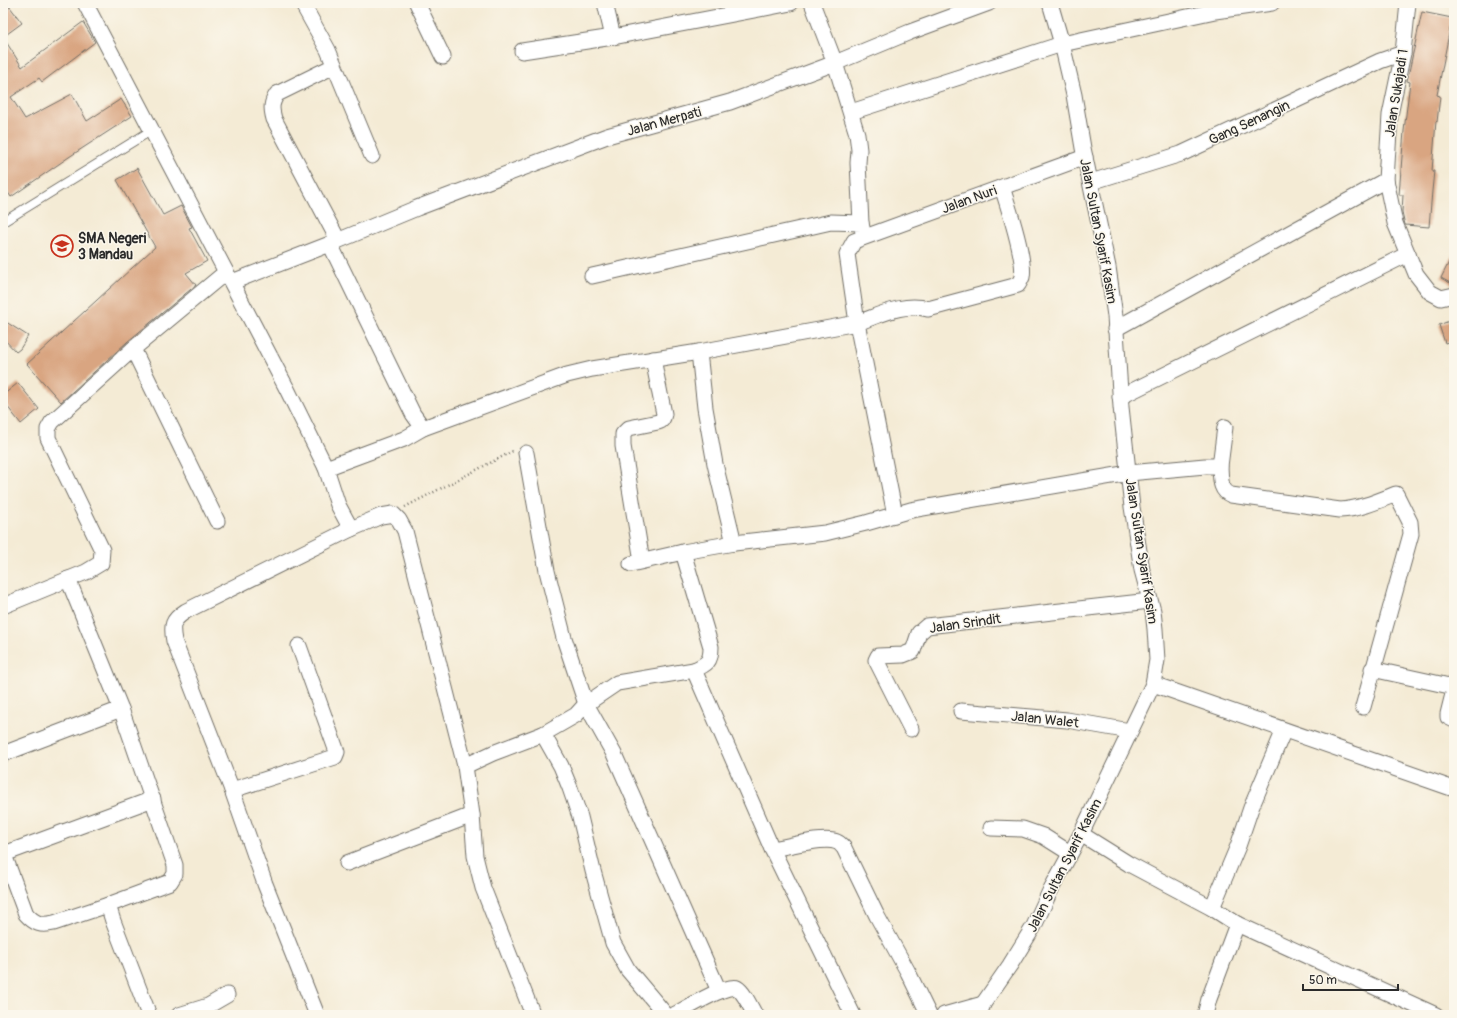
<svg xmlns="http://www.w3.org/2000/svg" width="1457" height="1018" font-family="Pangolin,sans-serif">
<style>
.building{fill:#d9a581}
.lines{fill:none;stroke-linecap:round;stroke-linejoin:round}
.lane-casing{stroke:#716e66;stroke-width:10}
.street-casing{stroke:#716e66;stroke-width:17}
.path{stroke:#716e66;stroke-width:2.5;stroke-dasharray:1 3;stroke-linecap:butt}
.lane{stroke:#fff;stroke-width:8}
.street{stroke:#fff;stroke-width:15}
.labels{text-anchor:middle;stroke-width:3;stroke-linejoin:round;paint-order:stroke}
.street-label{font-size:14px;fill:#2b2b2b;stroke:#fbf7ec}
.poi-label{font-size:14px;font-weight:bold;fill:#2b2b2b;stroke:#fbf7ec;text-anchor:start}
</style>
<rect width="100%" height="100%" fill="#fbf7ec"/>
<filter id="ink" filterUnits="userSpaceOnUse"><feTurbulence type="fractalNoise" baseFrequency=".025" numOctaves="2"/><feDisplacementMap in="SourceGraphic" scale="8" xChannelSelector="R" yChannelSelector="G"/><feConvolveMatrix kernelMatrix="1 2 1 2 8 2 1 2 1" color-interpolation-filters="sRGB"/></filter>
<filter id="wash" filterUnits="userSpaceOnUse"><feTurbulence type="fractalNoise" baseFrequency=".012" numOctaves="4" result="noise"/><feDisplacementMap in="SourceGraphic" scale="16" xChannelSelector="R" yChannelSelector="G"/><feGaussianBlur stdDeviation="0.9" result="paint"/><feColorMatrix in="noise" values="0 0 0 0 0 0 0 0 0 0 0 0 0 0 0 0 0 1.4 0 .05"/><feComposite in="paint" operator="in"/></filter>
<g filter="url(#wash)">
<rect width="100%" height="100%" fill="#f4ebd5"/>
<g id="blocks">
<g class="building">
<path d="M 10,7 L 22,23 L 3,37 L 3,12 Z"/>
<path d="M 1422,12 L 1452,18 L 1437,95 L 1440,96 L 1437,122 L 1436,121 L 1432,171 L 1434,171 L 1432,191 L 1429,227 L 1405,225 L 1402,212 L 1403,195 L 1399,195 L 1404,131 L 1410,82 L 1407,81 Z"/>
<path d="M 83,22 L 95,42 L 42,82 L 39,78 L 11,97 L 25,119 L 72,94 L 87,121 L 121,99 L 132,116 L 69,157 L 11,197 L 3,185 L 3,135 L 8,132 L 3,123 L 3,37 L 22,67 Z"/>
<path d="M 137,168 L 163,215 L 181,206 L 192,227 L 189,228 L 207,261 L 186,273 L 196,285 L 127,342 L 61,402 L 27,364 L 155,247 L 117,180 Z"/>
<path d="M 1454,252 L 1454,285 L 1441,278 Z"/>
<path d="M 1454,319 L 1454,340 L 1445,343 L 1439,325 Z"/>
<path d="M 3,320 L 28,336 L 20,349 L 16,352 L 3,338 Z"/>
<path d="M 18,383 L 39,409 L 21,424 L 3,401 L 3,395 Z"/>
</g>
</g>
</g>
<g filter="url(#ink)">
<use href="#blocks" fill-opacity="0" stroke="#716e66" stroke-width="1"/>
<g class="lines">
<g class="lane-casing">
<path id="lane" d="M 3,222 L 152,130"/>
</g>
<g class="street-casing">
<g id="street">
<path d="M 302,3 L 328,50 L 372,156"/>
<path d="M 417,3 L 443,57"/>
<path d="M 605,3 L 613,37 L 791,3"/>
<path d="M 812,3 L 835,63 L 857,134 L 859,150 L 858,163 L 861,223"/>
<path d="M 1408,3 L 1403,53 L 1390,115 L 1386,180 L 1395,223 L 1416,274 L 1430,292 L 1441,298 L 1454,295"/>
<path d="M 522,51 L 613,37"/>
<path d="M 334,66 L 277,94 C 271,103 271,108 274,119 L 338,240"/>
<path d="M 851,112 L 1062,44 L 1215,11 L 1272,3"/>
<path d="M 1091,182 L 1181,154 L 1380,61 L 1403,53"/>
<path d="M 226,272 L 287,389 L 326,468 L 338,505 L 351,529 L 186,611 C 172,620 171,625 174,641 L 232,790 L 265,884 L 317,1015"/>
<path d="M 592,276 L 831,222 L 861,223 L 864,237"/>
<path d="M 232,282 L 330,244 L 417,208 L 591,142 L 607,136 L 730,102 L 835,63 L 910,32 L 989,3"/>
<path d="M 1115,329 L 1386,180"/>
<path d="M 133,349 L 217,521"/>
<path d="M 699,352 L 705,408 L 715,464 L 734,543"/>
<path d="M 1120,397 L 1408,254"/>
<path d="M 423,428 L 567,375 L 592,369 L 699,352 L 857,323 L 847,254 L 854,241 L 1085,157"/>
<path d="M 526,453 L 547,571 L 564,638 L 586,704 L 614,754 L 719,991"/>
<path d="M 1220,466 L 1225,427"/>
<path d="M 326,468 L 404,439 L 423,428 L 413,414 L 330,244"/>
<path d="M 895,515 L 857,323 C 880,315 904,302 928,309 L 1018,285 C 1019,283 1021,280 1022,277 C 1026,260 1008,206 1002,187"/>
<path d="M 351,529 L 381,516 L 393,514 L 399,520 L 405,531 L 465,766 L 472,815 L 475,856 L 483,888 L 533,1015"/>
<path d="M 683,552 L 711,647 C 711,662 707,664 694,670"/>
<path d="M 642,561 L 623,446 L 623,434 L 629,428 L 658,422 C 662,421 663,419 664,414 L 653,359"/>
<path d="M 631,564 L 683,552 L 734,543 L 825,533 L 866,523 L 911,510 L 1129,473 L 1205,466 L 1220,466 C 1221,478 1219,490 1231,495 L 1340,510 C 1360,509 1378,501 1396,494 L 1410,522 L 1411,534 L 1363,707"/>
<path d="M 68,579 L 121,709 L 175,865 L 175,874 L 170,882 L 108,905 L 113,921 L 149,1015"/>
<path d="M 3,606 L 86,572 L 101,563 L 102,550 L 48,438 L 48,429 L 52,422 L 133,349 L 226,272 L 85,3"/>
<path d="M 1372,669 L 1454,687"/>
<path d="M 1153,684 L 1454,789"/>
<path d="M 1454,690 L 1448,714 L 1448,717 L 1454,720"/>
<path d="M 961,711 L 1067,720 L 1130,731"/>
<path d="M 911,729 L 876,660 L 878,656 L 903,655 L 913,651 L 919,633 L 927,626 L 1150,601"/>
<path d="M 543,734 L 561,766 L 570,788 L 580,817 L 593,871 L 613,943 L 628,970 L 666,1015"/>
<path d="M 3,754 L 121,709"/>
<path d="M 465,766 L 493,753 L 543,734 L 576,715 L 586,704 L 617,683 L 694,670 L 772,849 L 853,1015"/>
<path d="M 232,790 L 335,757 L 337,752 L 299,646"/>
<path d="M 991,828 L 1023,829 L 1043,836 L 1070,853"/>
<path d="M 1081,834 L 1129,864 L 1212,908 L 1237,924 L 1209,999 L 1206,1011 L 1206,1015"/>
<path d="M 772,849 C 786,847 825,836 837,842 C 840,843 842,846 844,848 L 877,916 L 908,972 L 929,1015"/>
<path d="M 3,852 L 26,914 C 35,924 41,926 54,923 L 108,905"/>
<path d="M 4,854 L 153,799"/>
<path d="M 347,863 L 472,815"/>
<path d="M 1212,908 L 1238,846 L 1251,808 L 1284,730"/>
<path d="M 1237,924 L 1436,1015"/>
<path d="M 179,1015 L 208,1006 L 227,995"/>
<path d="M 674,1015 C 685,1009 728,983 737,988 C 744,992 751,1008 755,1015"/>
<path d="M 944,1015 L 983,1004"/>
<path d="M 979,1015 L 983,1004 L 1010,965 L 1034,926 L 1051,889 L 1081,834 L 1153,684 L 1157,660 L 1155,629 L 1153,611 L 1142,570 L 1132,507 L 1121,407 L 1115,316 L 1108,267 L 1083,148 L 1074,95 L 1062,44 L 1050,3"/>
</g>
</g>
<path class="path" d="M 405,507 L 513,451"/>
<use href="#lane" class="lane"/>
<use href="#street" class="street"/>
</g>
</g>
<defs>
<g id="school-ring" transform="scale(1.15)"><circle r="9.5" fill="#fbf7ec" stroke="#c8321e" stroke-width="1.5"/><path d="M0-5L7-2L0 1L-7-2ZM-4 1L0 2.5L4 1V4Q0 6-4 4Z" fill="#c8321e"/></g>
</defs>
<g fill-rule="evenodd">
<use href="#school-ring" x="62" y="246"/>
</g>
<g class="labels">
<g class="street-label">
<text transform="translate(1396 93) rotate(-81)" y="5">Jalan Sukajadi 1</text>
<text transform="translate(664 121) rotate(-15)" y="5">Jalan Merpati</text>
<text transform="translate(1249 122) rotate(-25)" y="5">Gang Senangin</text>
<text transform="translate(969 199) rotate(-20)" y="5">Jalan Nuri</text>
<text transform="translate(1099 231) rotate(79)" y="5">Jalan Sultan Syarif Kasim</text>
<text transform="translate(1142 551) rotate(81)" y="5">Jalan Sultan Syarif Kasim</text>
<text transform="translate(965 623) rotate(-8)" y="5">Jalan Srindit</text>
<text transform="translate(1045 719) rotate(6)" y="5">Jalan Walet</text>
<text transform="translate(1064 865) rotate(-63)" y="5">Jalan Sultan Syarif Kasim</text>
</g>
<g class="poi-label">
<text x="78" y="243">SMA Negeri<tspan x="78" dy="16">3 Mandau</tspan></text>
</g>
</g>
<rect width="1457" height="1018" fill="none" stroke="#fbf7ec" stroke-width="16"/>
<path d="M1303 984v6h95v-6" fill="none" stroke="#2b2b2b" stroke-width="2"/>
<text x="1309" y="984" font-size="12" fill="#2b2b2b" stroke="#fbf7ec" stroke-width="3" paint-order="stroke">50 m</text>
</svg>
